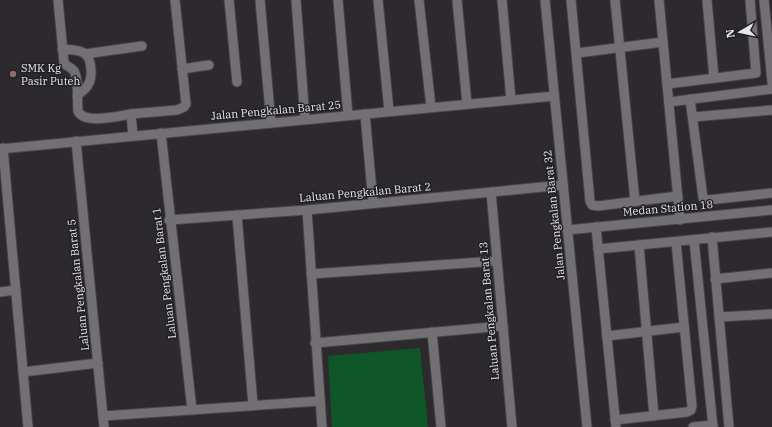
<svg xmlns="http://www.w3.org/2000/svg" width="772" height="427" font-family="'IBM Plex Serif',serif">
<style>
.green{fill:#0f5628}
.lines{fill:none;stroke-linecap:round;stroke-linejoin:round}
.minor-casing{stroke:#474548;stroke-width:11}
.minor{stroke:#737074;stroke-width:9}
.education-dot{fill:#8d6e63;stroke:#222023;stroke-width:1.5}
.labels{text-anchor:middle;stroke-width:3;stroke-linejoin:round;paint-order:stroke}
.poi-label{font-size:11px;fill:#e7e6e8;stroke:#222023;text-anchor:start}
.street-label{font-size:11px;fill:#e7e6e8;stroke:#222023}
</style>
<rect width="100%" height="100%" fill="#2c2a2c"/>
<path class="green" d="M 420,348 L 428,427 L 332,427 L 328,356 Z"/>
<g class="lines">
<g class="minor-casing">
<g id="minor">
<path d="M 58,0 L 64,63 C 66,66 71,67 74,71 C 79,79 77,101 78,111 C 84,125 118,116 131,114"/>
<path d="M 229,0 L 237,82"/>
<path d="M 260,0 L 271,123"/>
<path d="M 296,0 L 305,119"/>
<path d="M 338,0 L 348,115"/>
<path d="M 378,0 L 389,111"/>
<path d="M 419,0 L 431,107"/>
<path d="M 457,0 L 467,104"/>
<path d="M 502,0 L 511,100"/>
<path d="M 545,0 L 587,427"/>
<path d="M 571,0 L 590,201 L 592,205 L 598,206 L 678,196"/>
<path d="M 615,0 L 635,201"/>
<path d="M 659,0 L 680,220"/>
<path d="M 707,0 L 714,78"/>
<path d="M 764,0 L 772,82"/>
<path d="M 62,49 C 69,50 78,49 84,53 C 92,58 93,77 88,85 C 86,89 81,92 77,96"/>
<path d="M 577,53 L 663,42"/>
<path d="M 85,54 L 142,46"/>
<path d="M 182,69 L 209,65"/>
<path d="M 667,84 L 756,73 L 750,0"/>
<path d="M 690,99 L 703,198 L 708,200 L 772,193"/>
<path d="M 669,102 L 772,89"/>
<path d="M 365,114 L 373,203"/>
<path d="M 693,117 L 772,110"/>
<path d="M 161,133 L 192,410"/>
<path d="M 133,136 L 131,114 L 177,110 L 184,107 L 186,104 L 175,0"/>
<path d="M 76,141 L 104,427"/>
<path d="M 3,148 L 28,427"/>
<path d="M 0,149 L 554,96"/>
<path d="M 491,192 L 512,427"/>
<path d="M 307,210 L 322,427"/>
<path d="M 237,215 L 253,405"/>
<path d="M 169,220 L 307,210 L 563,185"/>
<path d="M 596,227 L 616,427"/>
<path d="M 567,230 L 772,210"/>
<path d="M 712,237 L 729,427"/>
<path d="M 694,240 L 713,427"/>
<path d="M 639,245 L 654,416"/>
<path d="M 598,249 L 772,232"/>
<path d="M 311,274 L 496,261"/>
<path d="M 715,279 L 772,273"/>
<path d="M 0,292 L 16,290"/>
<path d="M 719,317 L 772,314"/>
<path d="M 432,332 L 441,427"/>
<path d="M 607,336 L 684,327"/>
<path d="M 315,343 L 503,326"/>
<path d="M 23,372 L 98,363"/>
<path d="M 103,416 L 320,401"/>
<path d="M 615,420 L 687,412 L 691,410 L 692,406 L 676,242"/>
<path d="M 693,427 L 713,425"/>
</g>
</g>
<use href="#minor" class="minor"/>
</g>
<circle class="education-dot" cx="13" cy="74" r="4"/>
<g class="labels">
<g class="poi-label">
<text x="21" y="72">SMK Kg<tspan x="21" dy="13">Pasir Puteh</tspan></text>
</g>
<g class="street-label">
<text transform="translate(276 110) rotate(-5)" y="4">Jalan Pengkalan Barat 25</text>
<text transform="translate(365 192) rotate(-5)" y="4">Laluan Pengkalan Barat 2</text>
<text transform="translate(668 208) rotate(-5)" y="4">Medan Station 18</text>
<text transform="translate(554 215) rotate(-96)" y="4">Jalan Pengkalan Barat 32</text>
<text transform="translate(164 273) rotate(-97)" y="4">Laluan Pengkalan Barat 1</text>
<text transform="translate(78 285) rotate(-96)" y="4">Laluan Pengkalan Barat 5</text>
<text transform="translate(489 311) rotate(-95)" y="4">Laluan Pengkalan Barat 13</text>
</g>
</g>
<g transform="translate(740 32) rotate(261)" stroke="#222023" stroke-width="3" paint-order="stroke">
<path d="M0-3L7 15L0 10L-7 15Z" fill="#e7e6e8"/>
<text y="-6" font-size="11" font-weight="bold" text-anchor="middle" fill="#e7e6e8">N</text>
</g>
</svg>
